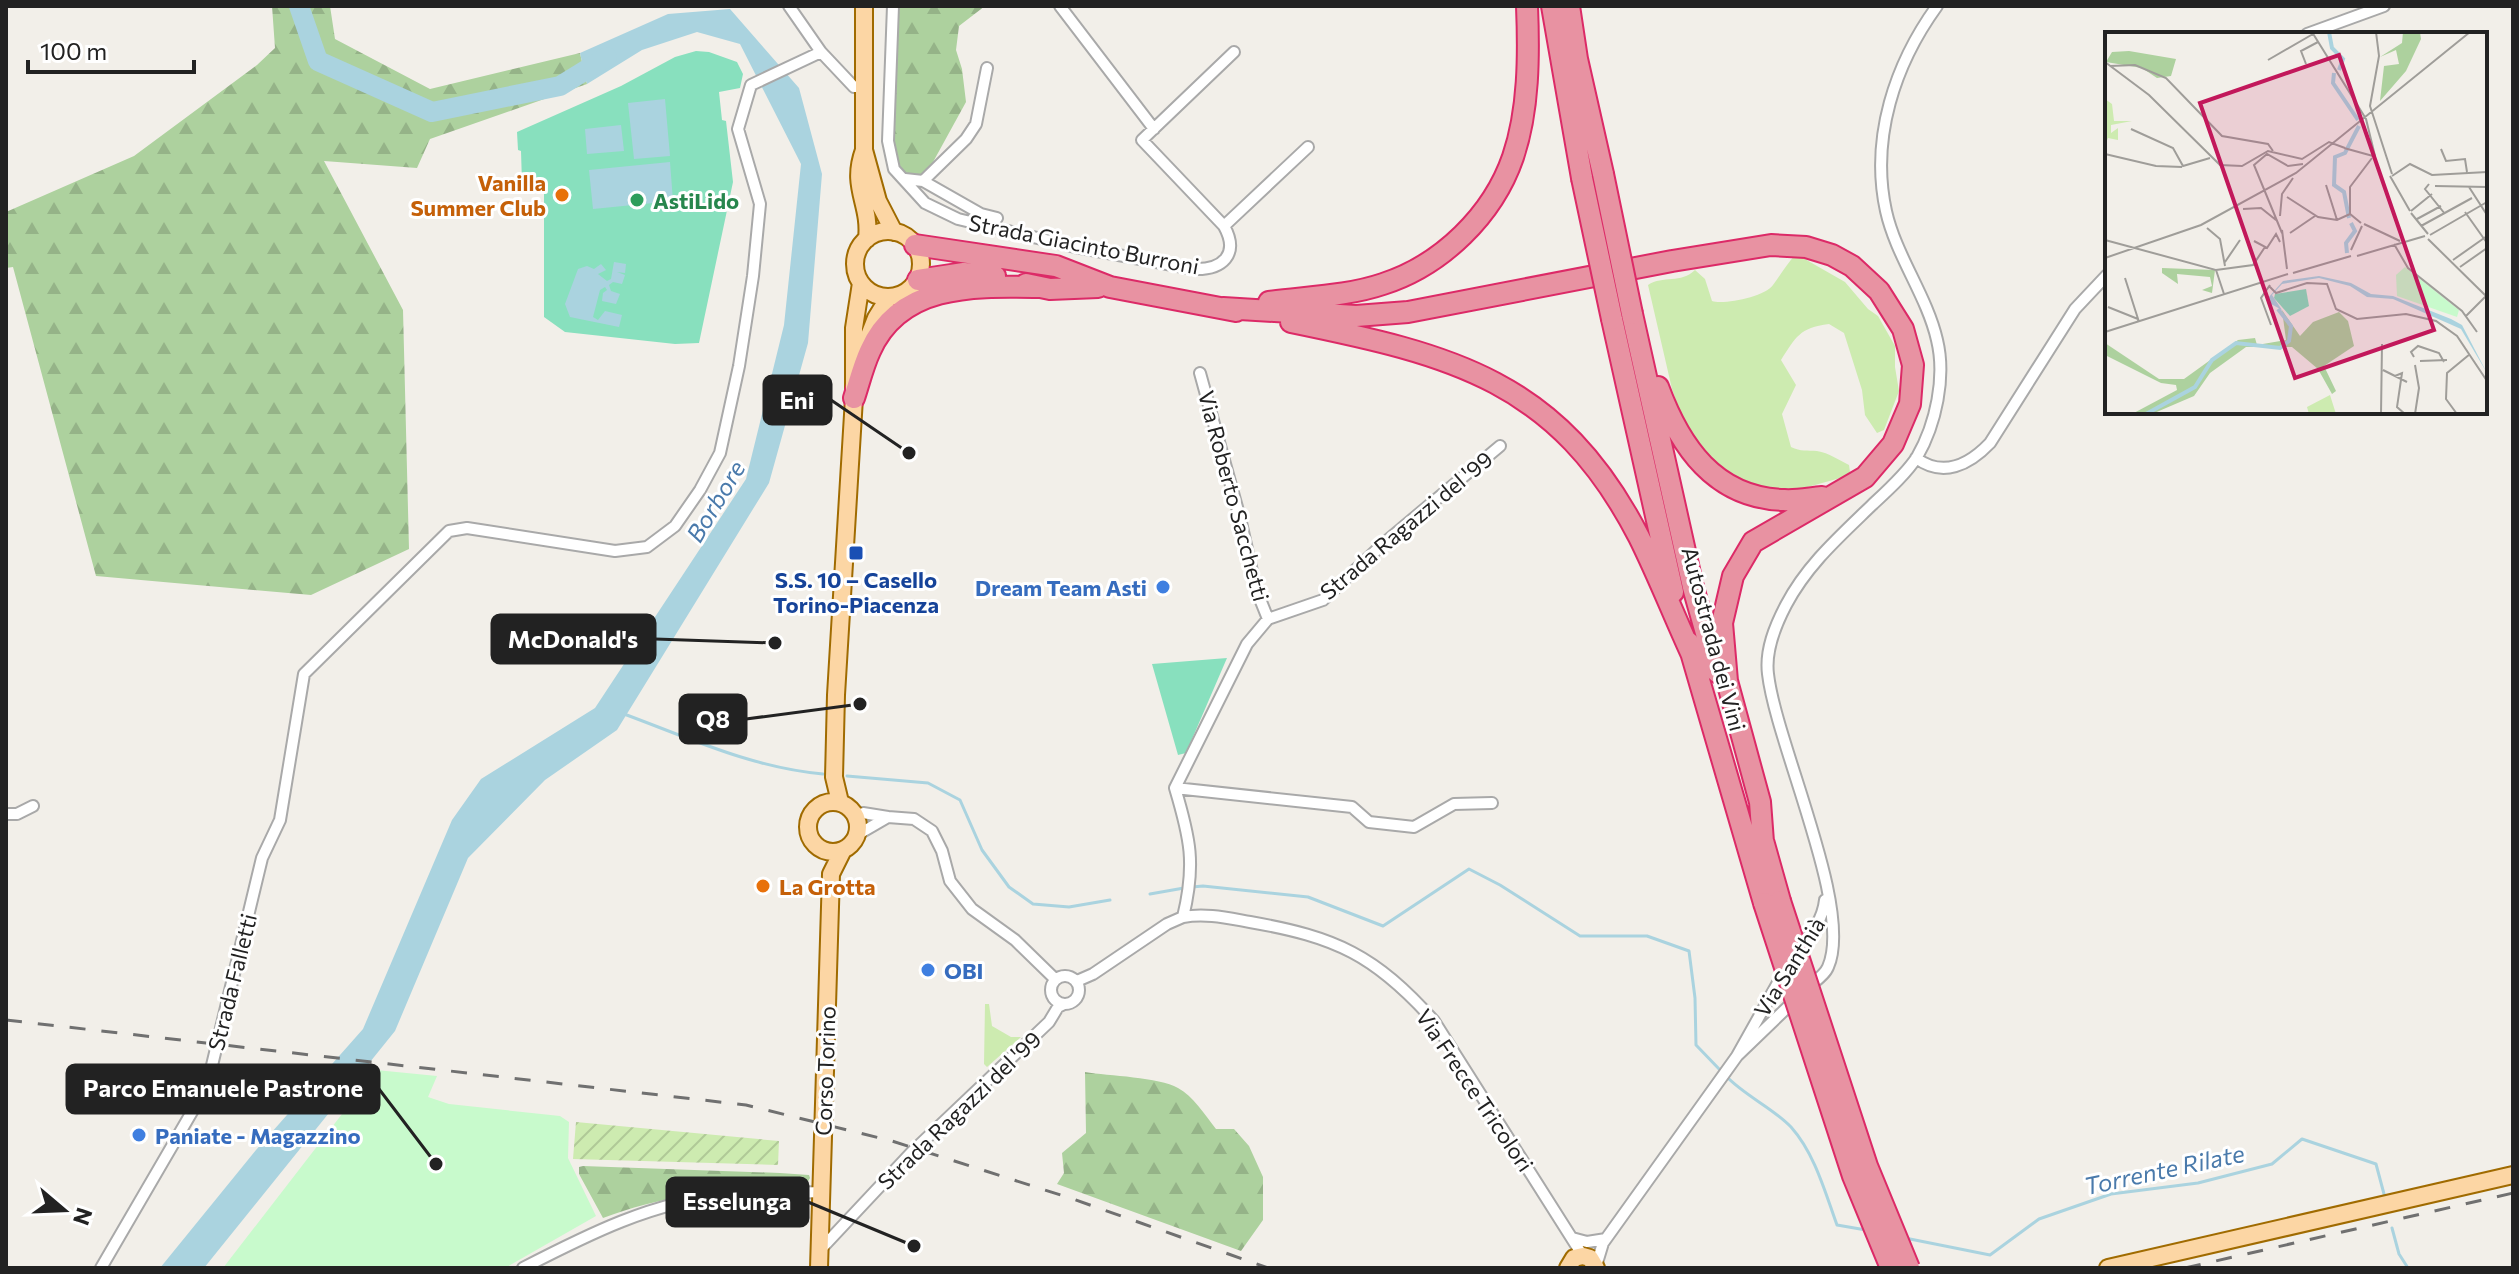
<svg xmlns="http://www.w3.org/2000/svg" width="2519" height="1274" viewBox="0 0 2519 1274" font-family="Commissioner,sans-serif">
<defs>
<pattern id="forest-firs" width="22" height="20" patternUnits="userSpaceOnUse" patternTransform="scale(2)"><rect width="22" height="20" fill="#add19e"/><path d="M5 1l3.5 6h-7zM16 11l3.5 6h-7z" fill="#95b388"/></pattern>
<pattern id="garden-furrows" width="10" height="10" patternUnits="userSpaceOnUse" patternTransform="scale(2)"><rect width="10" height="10" fill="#cdebb0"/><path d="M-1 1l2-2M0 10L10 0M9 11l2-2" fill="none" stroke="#b0c997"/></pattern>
</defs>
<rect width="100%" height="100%" fill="#f2efe9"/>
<path fill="#cdebb0" d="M1796,254L1845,282L1868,309L1878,316L1895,346V367L1899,391L1884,430L1877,433L1865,415L1862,390L1844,333L1829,324C1799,328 1796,337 1781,360L1796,385L1782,414L1791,447C1801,452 1807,450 1817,451C1829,453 1839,460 1849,465L1850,472L1844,477L1782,494L1734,481L1709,461L1691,437L1682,418L1672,389L1648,285C1663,275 1681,284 1695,270L1705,279L1712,301C1723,305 1765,297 1773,285C1781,274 1787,264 1796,254Z
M985,1004H989L992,1026L1011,1037H1021L987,1067L984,1064Z"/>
<path fill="url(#forest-firs)" d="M272,6H330L335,39L430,89L580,53L587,84L430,139L417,168L324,161L403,310L409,549L311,595L96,576L13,267L6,268V212L134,156L257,65L275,48Z
M893,6H985L959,26L956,50L962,69L966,102L927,173L905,179L894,169L888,141Z
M1085,1072C1109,1076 1159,1077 1178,1088C1193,1096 1205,1115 1216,1129H1234L1249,1146L1263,1177V1220L1241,1251L1057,1184L1064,1173L1062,1153L1086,1133Z
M583,1166L780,1173L809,1175L810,1178L806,1185C732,1190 674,1191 603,1218L579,1174V1167Z"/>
<path fill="#c8facc" d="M376,1070L437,1076L428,1097L449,1104L560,1116L569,1122L568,1158L596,1216L505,1268H223Z"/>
<path fill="url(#garden-furrows)" d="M576,1122L779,1141L778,1165L573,1159Z"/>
<path fill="#88e0be" d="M696,51L709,52L737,62L743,74L740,88L719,92L722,120L726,121L733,182L699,343L675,344L565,332L544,317V182L522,183L521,151L518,150L517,132L621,86L675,57Z
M1227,658L1186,753L1178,755L1152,664Z"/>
<path fill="#aad3df" d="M730,9L799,88L822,174L808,343L769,483L617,730L545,780L468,858L395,1031L204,1268H160L256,1150L363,1029L452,820L481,779L595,708L746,479L784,325L801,164L740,44L697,32L642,50L587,84L580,53L668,14Z
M665,99L670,156L634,159L628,103Z
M621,125L624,151L587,154L585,129Z
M670,162L673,201L593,209L589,170Z
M614,262L626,264L625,273L617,272L625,275L622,284L613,282L609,285L611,291L620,294L616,304L602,301L603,293L607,290L605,287L600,290L593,317L598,320L605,311L622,315L619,327L570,317L565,304L578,269L587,266L594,269L601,264L606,270L598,274L607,281L611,279Z"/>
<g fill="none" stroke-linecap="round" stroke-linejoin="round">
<path stroke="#aad3df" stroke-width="3" d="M624,714C689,738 753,768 823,774
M847,776L928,783L960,800L982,850L1009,887L1033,904L1069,907L1110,900
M1192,887L1203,886L1308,897L1383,926L1469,869L1500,885L1580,936H1647L1689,951L1695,998L1696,1045L1721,1071
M1150,894L1184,888
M1726,1076C1745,1096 1773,1108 1791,1127C1815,1154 1825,1192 1837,1225L1866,1230
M2392,1228L2399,1254L2408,1268
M1905,1238L1990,1255L2039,1219L2111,1194L2198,1183L2272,1164L2302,1139L2376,1164L2384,1194"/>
<path stroke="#aad3df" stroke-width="20" d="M299,6L318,61L432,112L560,86L607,57"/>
<defs>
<path id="minor" d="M789,6L821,52L854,87H862
M893,6L888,141L894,169L925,203L958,219L1075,247L1194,269C1222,270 1240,255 1224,226L1142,140L1234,52
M1060,6L1154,129
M2307,34L2384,6
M905,179L923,181L966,139L976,124L987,68
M923,181L981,214L997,218
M1224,226L1308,147
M1200,373L1240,518L1256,589L1268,619
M1916,458C1943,478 1969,465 1990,443L2075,309L2107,275
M1175,788L1352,807L1369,822L1414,827L1454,804L1492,803
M6,814H17L33,806
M856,816L863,813L888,817L857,835
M888,817L914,819L932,831L942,851L950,881L972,909L1015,940L1055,979
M1183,917C1206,913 1227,918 1250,922C1336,937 1375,955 1434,1021L1583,1256
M1798,952C1810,936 1823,920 1825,900
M1051 990a14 14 0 1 1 28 0a14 14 0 1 1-28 0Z
M1077,981L1093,974L1167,924L1183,917C1196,864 1190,838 1175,788L1247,644L1268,619L1323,600L1383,544L1500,446
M1807,988C1814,982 1825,975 1828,967C1854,909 1776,744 1768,674C1765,650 1775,626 1786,605C1807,565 1839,537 1872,505C1887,491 1906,474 1917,457C1936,424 1946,377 1937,340C1927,296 1896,256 1886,211C1870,138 1895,64 1937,6
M1737,1056L1796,999
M1572,1238L1587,1242L1606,1239
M821,1249L911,1153L1049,1022L1058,1007L1064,1004
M1596,1266L1603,1243L1737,1056L1784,972
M101,1268L207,1086L262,858L280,820L304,674L449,531L467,528L615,551L647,547L675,526L700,490L720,453L739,366L753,276L760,204L738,129L751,85L821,52
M523,1268C587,1235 654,1201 727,1195C758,1192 790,1193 821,1192"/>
<path id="primary" d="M864,6V150C850,188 871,203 867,239
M864,150L878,201L894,232
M855 264a33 33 0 1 1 66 0a33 33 0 1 1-66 0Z
M865,346L876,318L889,297
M808 827a25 25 0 1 1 50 0a25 25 0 1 1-50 0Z
M840,802L834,777L836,695L854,398V328L861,283
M819,1268L831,874L843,850
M1568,1268L1574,1258L1583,1256L1590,1258L1596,1268
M2108,1268L2513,1175"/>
<path id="motorway" d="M1552,6L1582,178
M1569,6L1577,59L1603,174
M915,245L1056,266L1110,287L1236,311
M918,280L964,273L995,276
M1026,284L1050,289L1098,287
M1269,302C1306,297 1348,296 1383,284C1442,265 1493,215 1513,157C1529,110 1529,55 1527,6
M1223,308L1356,316L1408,312L1672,261L1771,245L1806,247L1832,255L1852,266L1879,291L1903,329L1913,365L1910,404L1893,444L1865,477L1753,542L1733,576L1722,623L1727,681L1760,802L1763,842
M1632,314L1693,587L1717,672
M1612,319L1673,592
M1291,322C1452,355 1558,380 1639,537C1658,575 1674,616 1692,655
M1658,387C1680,447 1715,498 1784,500C1796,501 1810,498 1822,497
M854,398C859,383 863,366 870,351C900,283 975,286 1038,287
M1688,642L1764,903
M1760,830L1780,901"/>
</defs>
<use href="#minor" stroke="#a9a9a9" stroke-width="14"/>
<use href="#primary" stroke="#a06b00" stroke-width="20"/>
<use href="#motorway" stroke="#dc2a67" stroke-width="24"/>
<use href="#minor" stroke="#fff" stroke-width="10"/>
<use href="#primary" stroke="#fcd6a4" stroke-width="16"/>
<use href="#motorway" stroke="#e892a2" stroke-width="20"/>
<path stroke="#707070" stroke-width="3" stroke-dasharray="16 16" stroke-linecap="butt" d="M6,1020L746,1105L892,1141L1073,1199L1268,1268
M2185,1268L2513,1193"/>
<defs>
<path id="motorway-bridge" d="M1603,174L1632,314
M1582,178L1612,319
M1780,901L1867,1166L1909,1268
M1764,903L1853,1176L1891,1268"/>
</defs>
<use href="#motorway-bridge" stroke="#dc2a67" stroke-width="24" stroke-linecap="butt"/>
<use href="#motorway-bridge" stroke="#e892a2" stroke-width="20"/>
</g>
<g fill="#e8710a" stroke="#fff" stroke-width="3">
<circle cx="562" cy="195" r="8"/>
<circle cx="763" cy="886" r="8"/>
</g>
<circle fill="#2e9e5b" stroke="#fff" stroke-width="3" cx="637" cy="200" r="8"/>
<rect fill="#1a4fb4" stroke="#fff" stroke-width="3" x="848" y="545" width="16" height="16" rx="4"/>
<g fill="#3f7fe0" stroke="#fff" stroke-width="3">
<circle cx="1163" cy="587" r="8"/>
<circle cx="928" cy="970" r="8"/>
<circle cx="139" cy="1135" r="8"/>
</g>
<g text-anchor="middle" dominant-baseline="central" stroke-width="6" stroke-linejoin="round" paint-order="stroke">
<g font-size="22" font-weight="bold" fill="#c56008" stroke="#fff" text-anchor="end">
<text x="546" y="182">Vanilla<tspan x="546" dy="25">Summer Club</tspan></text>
<text x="779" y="886" text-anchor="start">La Grotta</text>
</g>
<g font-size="22" font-weight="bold" fill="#27864d" stroke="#fff" text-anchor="start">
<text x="653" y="200">AstiLido</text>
</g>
<g font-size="22" fill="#222" stroke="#fff">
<text transform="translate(1084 244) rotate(11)">Strada Giacinto Burroni</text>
<text transform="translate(1234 496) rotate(75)">Via Roberto Sacchetti</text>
<text transform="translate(1406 525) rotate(-40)">Strada Ragazzi del '99</text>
<text transform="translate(1714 639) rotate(75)">Autostrada dei Vini</text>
<text transform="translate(1789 967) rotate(-58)">Via Santhià</text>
<text transform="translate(232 982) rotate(-76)">Strada Falletti</text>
<text transform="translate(825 1071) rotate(-88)">Corso Torino</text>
<text transform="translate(1475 1090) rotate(56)">Via Frecce Tricolori</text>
<text transform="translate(959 1110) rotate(-44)">Strada Ragazzi del '99</text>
</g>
<g font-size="22" font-weight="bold" fill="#164399" stroke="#fff">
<text x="856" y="579">S.S. 10 – Casello<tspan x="856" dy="25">Torino-Piacenza</tspan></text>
</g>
<g font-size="22" font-weight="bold" fill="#366cbe" stroke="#fff" text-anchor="start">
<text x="1147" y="587" text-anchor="end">Dream Team Asti</text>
<text x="944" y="970">OBI</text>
<text x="155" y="1135">Paniate - Magazzino</text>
</g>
<g font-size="24" font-style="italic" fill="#4a7aab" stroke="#fff">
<text transform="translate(715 501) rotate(-59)">Borbore</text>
<text transform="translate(2164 1169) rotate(-12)">Torrente Rilate</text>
</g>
</g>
<g transform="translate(2105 32)">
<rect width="382" height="382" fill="#f2efe9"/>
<path d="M0,67L7,72L9,89H27L6,93V101L13,96V108L3,106L0,113ZM225,363L231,382H204L202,375Z" fill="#cdebb0"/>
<path d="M298,0H315L316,7L301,39L275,69L279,34L294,32L291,18L275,25L297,11ZM24,19L71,27L66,44L52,46L37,36L1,30L7,20ZM57,236L110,238L107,261L97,258L107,254L105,245L72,242L73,252L57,241ZM177,278L195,304L208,290L234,280L243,289L249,314L219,334L231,359L227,362L213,337L187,315H141L105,341L89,364L47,382H27L72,358L71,353L56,351L0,323V311L54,347H79L133,308L150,306L152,313L181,308Z" fill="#add19e"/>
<path d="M300,235L354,278L352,285L292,264L291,243Z" fill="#c8facc"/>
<path d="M201,257L204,274L185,284L169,266L170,262Z" fill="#88e0be"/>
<path d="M214,244L246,251L266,262L288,264L346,287L357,293L382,341L356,297L288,267L262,265L245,254L214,246L177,252L167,263L177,278L166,272L163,266L178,249Z" fill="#aad3df"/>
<path fill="none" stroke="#aad3df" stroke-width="4" d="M224,0L227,16L238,27L234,38M229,41L228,51L253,88M244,186L239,160L229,153L230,125L240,121L254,94M242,221L241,211L250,199L246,191M41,382L90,355L107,328L131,311L175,316L184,309L186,294L173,277"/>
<path fill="none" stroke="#9f9d99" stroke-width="2" d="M207,0L261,87L270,124M271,0L274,24L265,74L287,142M163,28L208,2M0,30L44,63L115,133L137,134L163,119L197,127L224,110L240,116M201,32L196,19L213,10M5,34L30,33L61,46L117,104L163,112L168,119M26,97L68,116L78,134L105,126M239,116L268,124M336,117L341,129L360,127L362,140M0,122L51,134L77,135M285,144L305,179M287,144L305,132L327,143L382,140M324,152L320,157L340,182M221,153L232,188M330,154L382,155M364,155L382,183M182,165L213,185L232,188L245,182L256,191M138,177L156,176L171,188M306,179L327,162M360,180L382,211M306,181L323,202M245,182V155L267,126M175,184L177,162L188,146M312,187L336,174M259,192L295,209M316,194L367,166M102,196L115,207L120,234M177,198L182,237M177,201L149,133L162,122L183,134L198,132M185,201L210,184M325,203L382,170M323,207L382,265M0,208L111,238L119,262M149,209L162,216L171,202L175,210M289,212L303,236L357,279L372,300M246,218L257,194M252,224L320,204M0,226L96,193L191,141L365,0M348,228L382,204M120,230L135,208M355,235L382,216M111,238L148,233L160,215M188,241L246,224M20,246L34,290M165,253L156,266L166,293M164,254L171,261L202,251L222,252L231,277L252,287L301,282L331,289L352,304L382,349M3,275L33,287M361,284L381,264M0,300L183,242M309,325L306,320L313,314L334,321L339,330M315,329L342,328M310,333L314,356L310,382M278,338L302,350M290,344L297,341L292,375L300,382M276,382L277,312M352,382L341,367L342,341L365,322"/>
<path fill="#c2185b" fill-opacity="0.15" stroke="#c2185b" stroke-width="4" d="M234,23L329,298L190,346L95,71Z"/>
<rect width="382" height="382" fill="none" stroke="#222" stroke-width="4"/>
</g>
<path fill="none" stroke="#222" stroke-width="3" d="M909 453L831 400M775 643L655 639M860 704L746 719M436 1164L379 1089M914 1246L808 1202"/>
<g fill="#222" stroke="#fff" stroke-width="3">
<circle cx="909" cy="453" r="8"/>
<circle cx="775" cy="643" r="8"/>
<circle cx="860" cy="704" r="8"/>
<circle cx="436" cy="1164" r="8"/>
<circle cx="914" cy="1246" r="8"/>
</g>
<g fill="#222" stroke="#222" stroke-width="3">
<rect x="764" y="376" width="67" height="48" rx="8"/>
<rect x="492" y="615" width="163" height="48" rx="8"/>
<rect x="680" y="695" width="66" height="48" rx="8"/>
<rect x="67" y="1065" width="312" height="48" rx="8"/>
<rect x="667" y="1178" width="141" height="48" rx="8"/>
</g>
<g font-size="24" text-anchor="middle" font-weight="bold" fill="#fff">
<text x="797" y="409">Eni</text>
<text x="573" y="648">McDonald's</text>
<text x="713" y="728">Q8</text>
<text x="223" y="1097">Parco Emanuele Pastrone</text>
<text x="737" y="1210">Esselunga</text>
</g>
<rect width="2519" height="1274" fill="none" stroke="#222222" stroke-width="16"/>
<g transform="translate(64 1210) rotate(109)" stroke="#ffffff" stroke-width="6" paint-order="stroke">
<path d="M0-6L14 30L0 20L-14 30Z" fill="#222222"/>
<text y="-12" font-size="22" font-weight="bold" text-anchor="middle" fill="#222222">N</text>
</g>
<path d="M28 60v12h166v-12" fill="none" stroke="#222222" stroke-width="4"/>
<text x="40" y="60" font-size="24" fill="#222222" stroke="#ffffff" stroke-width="6" paint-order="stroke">100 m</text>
</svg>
